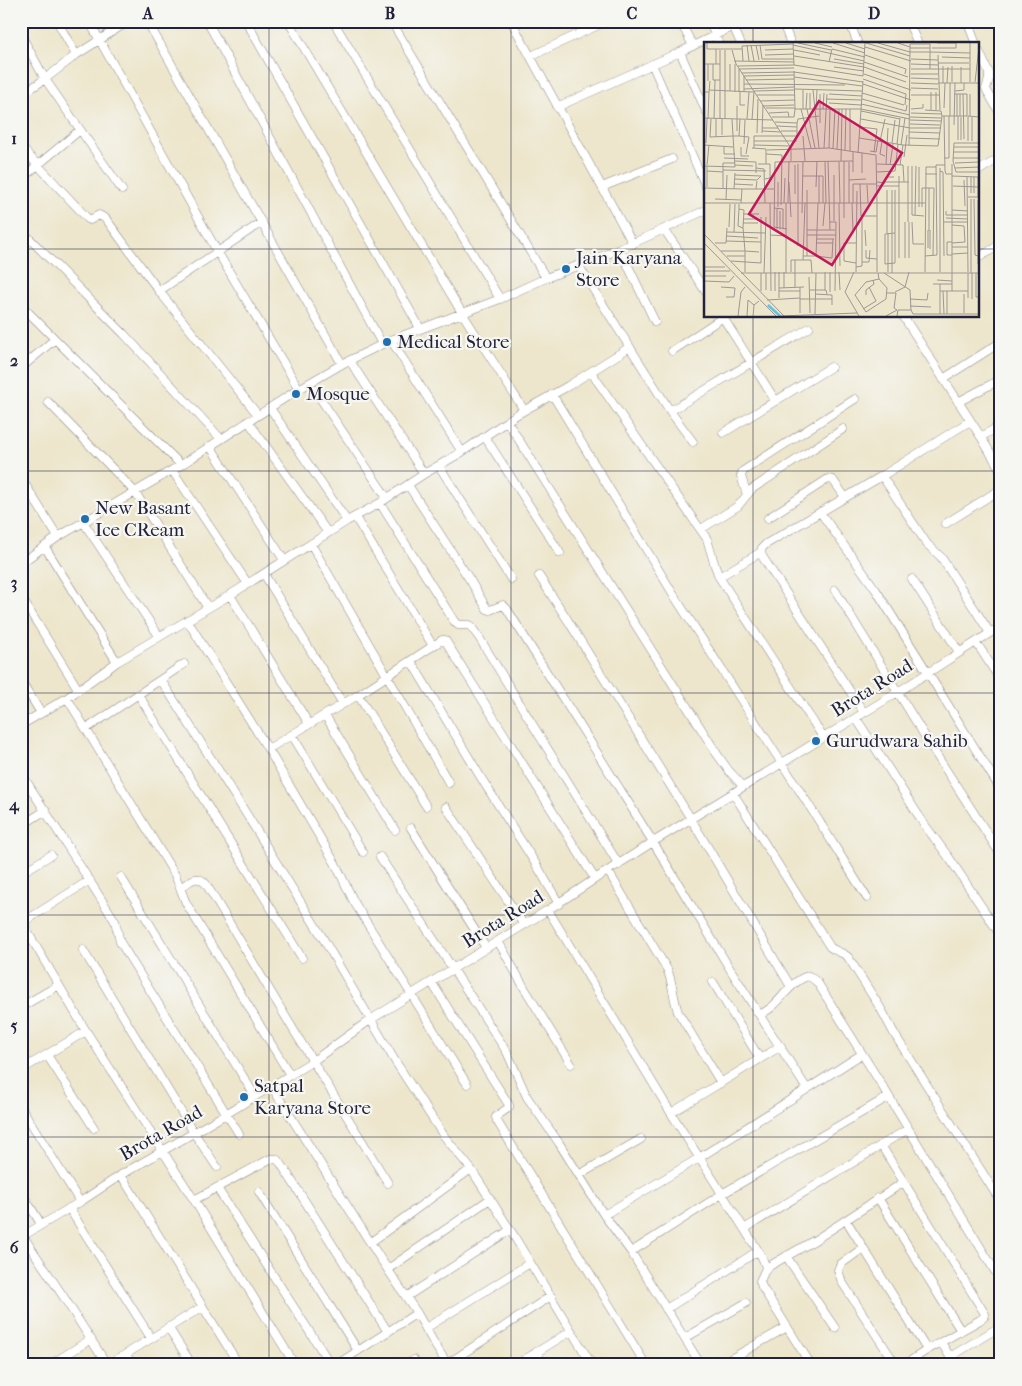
<svg xmlns="http://www.w3.org/2000/svg" width="1022" height="1386" viewBox="0 0 1022 1386" font-family="'IM FELL French Canon',serif">
<rect width="100%" height="100%" fill="#f6f6f2"/>
<filter id="ink" filterUnits="userSpaceOnUse"><feTurbulence type="fractalNoise" baseFrequency=".02" numOctaves="2"/><feDisplacementMap in="SourceGraphic" scale="10" xChannelSelector="R" yChannelSelector="G"/><feConvolveMatrix kernelMatrix="1 2 1 2 8 2 1 2 1" color-interpolation-filters="sRGB"/></filter>
<filter id="wash" filterUnits="userSpaceOnUse"><feTurbulence type="fractalNoise" baseFrequency=".0096" numOctaves="4" result="noise"/><feDisplacementMap in="SourceGraphic" scale="20" xChannelSelector="R" yChannelSelector="G"/><feGaussianBlur stdDeviation="1.12" result="paint"/><feColorMatrix in="noise" values="0 0 0 0 0 0 0 0 0 0 0 0 0 0 0 0 0 1.4 0 .05"/><feComposite in="paint" operator="in"/></filter>
<g filter="url(#wash)">
<rect width="100%" height="100%" fill="#ede6cc"/>
</g>
<g filter="url(#ink)">
<g fill="none" stroke-linecap="round" stroke-linejoin="round">
<defs>
<path id="street" d="M57,21L76,55
M89,21L217,251L299,389
M147,21L342,364
M207,21L382,344
M246,21L420,328
M288,21L462,313L524,410
M333,21L500,299
M391,21L546,278
M511,21L633,244
M680,21L693,46
M709,21L719,44
M782,21L791,44
M849,21L858,44
M908,21L918,44
M967,21L976,44
M733,26L741,44
M21,35L45,79L122,190
M978,49L989,73V79L986,89L1001,115
M680,52L706,111
M531,56L607,21
M652,64L706,187
M21,95L45,79L76,55L129,21
M557,107L680,52L745,21
M21,147L88,219L90,220L99,215L106,219L159,291L258,415
M978,171L1001,157
M21,179L80,130
M602,187L672,159
M664,229L706,292
M21,230L124,334L221,439
M620,249L655,322
M978,258L1001,244
M578,265L670,411L693,442
M159,291L262,222
M21,305L181,465
M722,316L775,400
M903,316L981,437L1001,471
M391,340L462,452
M672,351L725,316
M350,361L424,474
M21,368L55,339
M591,372L707,539L715,566L719,577L823,737
M943,379L1001,342
M310,383L387,498
M552,394L675,597L819,821L867,898
M48,402L135,492L208,608
M958,402L1001,379
M270,408L347,521
M670,411L809,328
M248,421L328,533
M507,421L717,754L729,771L743,786
M723,433L831,367
M485,437L560,553
M981,437L1001,425
M210,446L284,560
M439,466L511,579
M172,470L248,584
M882,476L927,544L941,557L990,633
M21,478L58,537
M408,485L470,580L487,609L490,610L503,605L507,609L653,842L730,969L807,1089
M747,495L741,476L743,471L855,399
M380,503L454,621L458,625H470L480,639L619,865
M820,512L876,590L928,673L1001,790
M355,517L433,646
M768,518L828,479L833,480L845,497
M84,523L159,636
M945,524L1001,489
M701,529L738,506L752,489L843,429
M311,544L449,783
M45,547L117,662
M21,563L58,537L181,465L299,389L342,364L391,340L500,299L546,278L620,249L706,210
M264,574L343,704
M539,576L567,619L691,819L791,987
M719,577L761,552
M912,579L959,652
M835,590L939,759L1001,855
M230,595L309,724
M21,597L78,689
M187,620L268,749L335,863L354,902L467,1084
M976,642L1001,681
M411,661L483,781L539,869L559,904
M161,680L247,815L321,935L395,1061L444,1136L471,1169L514,1236L592,1365
M21,681L41,713
M138,694L302,958
M358,695L426,806
M67,698L175,875L186,903L290,1075
M864,713L762,556L761,552L762,548L766,544L882,476L970,421
M325,715L395,830
M856,718L924,824L950,859L1001,936
M21,725L67,698L117,662L230,595L347,521L380,503L424,474L462,452L516,415L568,386L630,347
M86,729L184,664
M292,735L363,852
M268,749L358,695L442,640H445L595,879
M21,773L115,921L120,942L239,1134
M733,793L830,947C836,952 843,952 848,957L881,1009L895,1035L1001,1202
M446,807L524,925
M21,826L46,810
M411,828L486,948
M380,857L507,1052L527,1097L559,1143L604,1215L631,1252L701,1365
M608,871L667,969C673,983 673,997 678,1012L721,1083
M21,873L51,855
M121,877L255,1096
M180,888C190,882 196,873 206,884L296,1034L388,1183
M548,910L671,1113L762,1257L766,1268
M21,921L86,1031L194,1200L295,1365
M22,923L90,880
M498,941L525,989L571,1064
M83,950L194,1133L217,1167
M713,982L760,1059
M432,983L509,1105V1107C505,1111 500,1113 496,1117L497,1121L646,1365
M21,1007L59,985
M760,1015C765,1012 770,1009 774,1005C785,995 794,979 809,976L817,982L883,1087L1001,1281
M47,1055L94,1128
M21,1070L86,1031
M272,1087L380,1258L417,1313L435,1345L448,1365
M21,1107L80,1202
M671,1113L781,1046
M881,1145L985,1314L984,1317L980,1320L927,1350L904,1365
M121,1175L239,1365
M579,1175L641,1139
M217,1188L331,1365
M21,1192L41,1224
M259,1192L358,1351
M878,1198L961,1331
M194,1200L270,1159H276L280,1162L388,1332
M69,1208L151,1338
M604,1215L699,1158L862,1054
M846,1220L927,1350
M744,1229L908,1129
M23,1236L63,1296L104,1360L108,1362H113L202,1307
M21,1237L80,1202L121,1175L226,1114L313,1061L370,1020L548,910L595,879L653,842L898,692L1001,626
M371,1242L471,1169
M863,1248L841,1264L838,1270L842,1282L896,1365
M631,1252L722,1194L888,1097
M786,1256L835,1328
M388,1269L490,1199
M406,1297L510,1230
M666,1309L758,1251
M168,1327L192,1365
M426,1328L530,1263
M685,1338L746,1303
M941,1342L955,1365
M536,1352L544,1365
M126,1354L132,1365
M950,1357L1001,1326
M447,1364L551,1296
M50,1365L91,1339
M336,1365L417,1313
M406,1365L414,1360
M516,1365L571,1331
M720,1365L787,1327
M811,1365L762,1287L760,1281L766,1268L815,1240L904,1182"/>
</defs>
<use href="#street" stroke="#888484" stroke-width="9"/>
<use href="#street" stroke="#fff" stroke-width="8"/>
</g>
</g>
<path fill="none" stroke="#22223b" stroke-width="1" stroke-opacity="0.55" d="M269,21V1365M511,21V1365M753,21V44M21,249H706M978,249H1001M753,316V1365M21,471H1001M21,693H1001M21,915H1001M21,1137H1001"/>
<g fill="#1f6fb2" stroke="#f6f6f2" stroke-width="2">
<circle cx="566" cy="269" r="5"/>
<circle cx="387" cy="342" r="5"/>
<circle cx="296" cy="394" r="5"/>
<circle cx="85" cy="519" r="5"/>
<circle cx="816" cy="741" r="5"/>
<circle cx="244" cy="1097" r="5"/>
</g>
<g text-anchor="middle" dominant-baseline="central" stroke-width="4.5" stroke-linejoin="round" paint-order="stroke">
<g font-size="19" fill="#22223b" stroke="#f6f6f2" text-anchor="start">
<text x="576" y="258">Jain Karyana<tspan x="576" dy="22">Store</tspan></text>
<text x="397" y="342">Medical Store</text>
<text x="306" y="394">Mosque</text>
<text x="95" y="508">New Basant<tspan x="95" dy="22">Ice CReam</tspan></text>
<text x="826" y="741">Gurudwara Sahib</text>
<text x="254" y="1086">Satpal<tspan x="254" dy="22">Karyana Store</tspan></text>
</g>
<g font-size="19" fill="#22223b" stroke="#f6f6f2">
<text transform="translate(872 688) rotate(-32)">Brota Road</text>
<text transform="translate(503 919) rotate(-32)">Brota Road</text>
<text transform="translate(161 1133) rotate(-30)">Brota Road</text>
</g>
</g>
<g transform="translate(704 42)">
<rect width="275" height="275" fill="#ede6cc"/>
<path fill="none" stroke="#63c2e1" stroke-width="2.5" d="M64,263L76,274"/>
<path fill="none" stroke="#9c9892" stroke-width="1" d="M3,1V7H38M89,1L90,23M94,1L127,8M111,1L128,5M129,1L161,11M142,1L161,7M162,1L206,14M174,1L206,10H226V27M194,1L206,5V2H226V10L266,11M233,1H252M43,3L45,19M47,3L50,19M52,3L55,18M56,3L58,17H90M89,3L160,19M161,5L207,19M206,6H226M228,6H252V1M21,8V49M28,8L32,22L87,106V119M61,8L89,7M90,8L116,13M61,13L90,12M161,13L202,27L201,32M234,13L236,68M90,14L160,25L202,40M238,15L266,16M130,17L160,22M207,17L234,18M30,19L90,20M39,19L38,4L89,2M125,20L128,7L161,15M160,20L204,35M234,21H265M0,22H16M9,22V38H16M12,22V7M26,22V49M31,22V50M207,22L234,23M34,24L90,23L159,34M248,24V40M130,25L160,29M257,25V41M207,27H266M90,29L91,67M38,31L90,30L159,40M160,32L207,48M207,32H234M159,34L161,1M90,35L158,44M207,36L234,37M159,37L202,52L201,63M42,38L90,37M4,39V22M266,40V1M271,40L275,5M207,41L234,42M234,41H275M239,41V24M243,41L244,25M246,41V74M40,42L141,43M159,42L207,58M207,46L234,47M40,47L90,45M91,47L158,49M5,48L49,50M99,48V67M109,48L115,106M251,49L260,48V41M0,50H5L6,39M35,50V27L90,26M36,50V63H41M40,50V34L90,33M232,50V68M158,51L200,63M125,52L158,54M253,52V74M259,52L260,97M266,52V74M53,53H91M207,53H236M122,57L157,58M158,57L202,69L203,63M56,59L91,58M125,61L157,63M157,62L206,73M33,64V89M59,64L90,63M62,66H91M240,66L241,41M97,67L107,106M102,67L103,51M103,67L111,106M106,67V51M119,67L120,51M157,67L206,77M207,67L219,66V62M112,68L113,48M221,68L237,69L238,74H263V52H250M227,68V50M157,69L196,77M65,71L84,70L85,75M207,71L238,72M240,74L241,129L242,132H248M254,74V98M256,74V52M68,75H90L91,67H157M206,75L237,76M257,75V98M268,75V99M0,76L69,78M4,77L5,50M10,77L11,38M16,77V8M21,77V49M28,77L29,94H35L36,77M43,77L45,50M157,77L206,86H237M48,78L50,49L91,48M206,78L237,79M71,80L93,81V85M93,81L94,77L115,74M116,81V52M206,82L236,83M250,83L251,41M73,84L93,85V94M156,85L173,87L170,110M58,86H74M58,89L77,90M77,89H93M205,90L236,91M53,91L54,57M58,91L59,63M18,93V77M35,94L45,95L42,112M99,94L101,119M12,95V77M155,96L199,103L234,104L238,74M205,96L236,97M50,99H93M176,99L181,77M178,99L176,112L181,114M264,99V74L275,75M2,101L3,76M188,101L191,78M275,101H250L249,119L252,130H275M40,102L41,78M193,102L196,76M0,103L29,105M50,103L85,104M197,103L201,76M205,103L206,5M20,105V112H31M37,105V114H45M250,105H275M48,106L62,107V122M50,106V94H93M120,106L123,52M125,106L126,67M129,106L131,67M133,107L135,67M141,108L142,67M146,109V67M166,109L172,110L174,98M149,110V130M250,110H275M154,111L159,39M158,111V131M62,112L78,113L77,163M200,115L203,93M20,116L44,117M240,116H245V74M249,116H275M31,119L52,120V131M121,119L122,161M124,119L126,188M137,119L138,67M140,119V176M135,120L136,161M145,120V161M251,121L275,120M54,122H66V136L61,137M94,122V204M173,122L199,123L200,140M182,122L184,86M3,123L5,103M31,123L49,124M186,123L189,102M196,123L199,103M0,124L31,125L29,94L6,95L7,77M208,124V173L220,174M232,125H222V132H233M52,126L60,127L61,161M236,126V230M251,126L275,125M19,128L62,129M3,129L19,130M236,129L239,130L240,214M173,130L191,129L194,102M99,134H119V161M248,134L274,135V155H264M263,134L264,230M30,137L53,138L57,134L31,133M145,138L162,137M260,138L261,164M85,140L87,175M173,140L181,141L182,135H190M182,140H205M30,142L49,143M156,142L157,174H173M163,143L164,161M173,144H195M249,144L274,145M3,145V124M112,145L113,119M0,146L38,147L37,161M19,147V121H31M30,147L31,131M38,147H52L53,139M52,147H70M191,148V221L181,222V192L191,191M267,151V135M270,151V135M91,152V123M11,157L37,158M267,157V231M270,157L271,213L274,214M22,158L23,133M274,158V222M0,161H173L172,113L125,106L63,108M66,161L67,249M80,161L81,136M82,161V231M84,161L85,119M115,161V134M135,161L136,224M148,161L149,188M149,161V142H173M74,165V140M215,165V125M218,165V146H230M70,166L79,167V187M35,167L34,184L39,186L40,168L35,167V162M73,167V187M248,168L264,169M76,169V187M242,169V173H264M98,171L99,119M39,172H55M211,173L212,124M242,176L264,177M39,177H54M130,179V133M126,180H132L131,249M201,180V216M204,180V124M205,180V216M208,180L209,202H220M240,180H263M39,181H54M119,184L121,161M25,185L26,162M83,187L70,185L71,120L149,119M103,188H131M161,188L162,204M224,188V206M225,189V146M23,190L62,191M30,190L31,162M183,191V148M0,192L80,274M66,193L83,194M103,193H132M23,194L54,196M113,197H130M22,199L57,200M0,201L72,274M11,201H22L23,186M113,201H129M152,201H140V219L152,221M248,201L261,200L260,184L248,183M248,205H264M226,207V188M162,208V216L173,217M17,209H41L39,186M248,212L264,211M248,213H243V200H248M23,214H41M99,214H103V148M103,214H112L114,161M112,214L128,216L129,197M221,214L233,213L232,123H241M229,214L230,146M0,215V234H22M195,216V134M91,218V245M99,218L101,161M27,219L57,221M158,220H165L166,208M57,221V175M0,225H21M152,225L158,224V175M0,229H26M41,230V209L55,210M80,230V246M87,230V218H107L108,231M121,230V248M135,230L136,248M150,230L141,250L155,274M152,230L153,149M173,230V161H221M184,230V191M221,230L222,131M37,231H275M60,231L62,175M174,231L175,237L162,240L151,253L162,270L182,257L183,246L175,237M180,231L206,248L207,268M188,231V148M264,231V256M268,231V257M272,231V255H275M105,235L106,271M233,238L248,239M0,239L25,240L30,234M229,242H248M236,242V272M17,245L31,246L30,255H22M75,246L100,245M62,248V231M106,248H122L123,252M57,249V231M71,249V230M75,249H96M236,249H264M239,249L240,272M243,249V272M248,249V122M126,250V230M191,250L201,245L205,230M111,252L128,253V263M162,253V248L170,242L169,238M75,256V230M96,257H128M206,257L223,258L224,251M63,258L96,256M206,264L227,265M159,267L172,259L165,245M96,271V245M260,271V252M111,272L112,231M34,274L37,250L41,245M43,274L44,258L50,263M49,274L50,263L55,259M76,274L153,271M182,274L193,268L190,266L192,251H183M193,274L194,268H207L209,272H275"/>
<path fill="#c2185b" fill-opacity="0.15" stroke="#c2185b" stroke-width="2.5" d="M115,59L198,111L128,223L45,172Z"/>
<rect width="275" height="275" fill="none" stroke="#22223b" stroke-width="2.5"/>
</g>
<rect width="1022" height="1386" fill="none" stroke="#f6f6f2" stroke-width="55"/>
<rect x="28" y="28" width="966" height="1330" fill="none" stroke="#22223b" stroke-width="2"/>
<g font-size="16" text-anchor="middle" font-weight="bold" fill="#22223b">
<text x="148" y="19">A</text>
<text x="390" y="19">B</text>
<text x="632" y="19">C</text>
<text x="874" y="19">D</text>
<text x="14" y="144">1</text>
<text x="14" y="366">2</text>
<text x="14" y="588">3</text>
<text x="14" y="810">4</text>
<text x="14" y="1031">5</text>
<text x="14" y="1253">6</text>
</g>
</svg>
